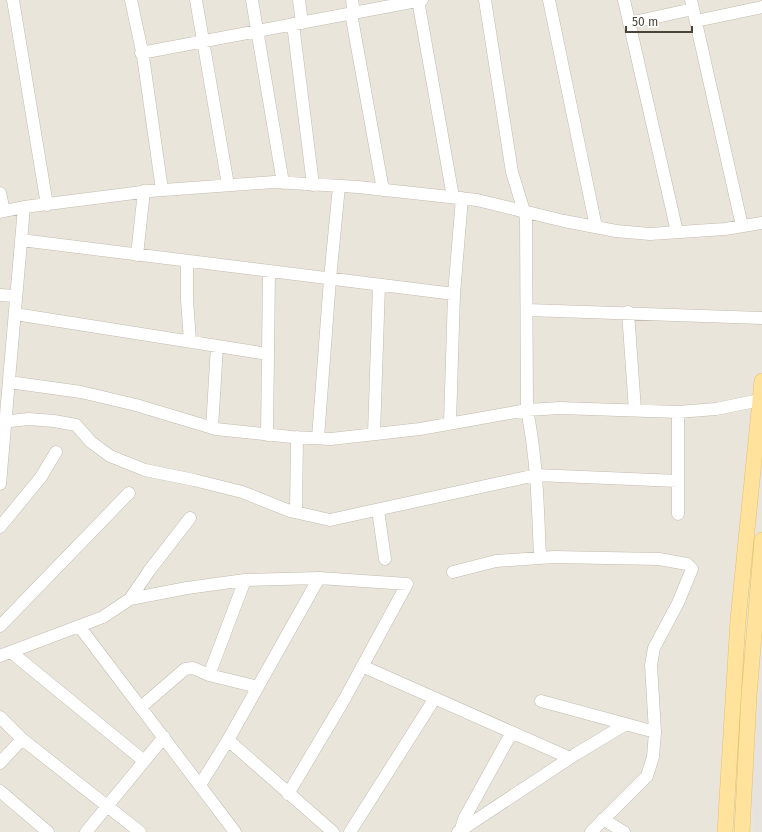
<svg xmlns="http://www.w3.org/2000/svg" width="762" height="832" viewBox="0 0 762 832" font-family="'Fira Sans',sans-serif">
<rect width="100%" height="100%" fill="#f6f3ec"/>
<path fill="#eae5da" d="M0,0H762V832H0Z"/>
<path fill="#e6e2dd" d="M762,690V832H755L747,751Z"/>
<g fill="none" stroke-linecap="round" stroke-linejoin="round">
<defs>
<path id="minor" d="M13,0L47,205
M131,0L143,56L162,190
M196,0L228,185
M252,0L283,183
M299,0L302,23
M352,0L354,13
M418,0L453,197
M485,0L512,172L526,218L527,410C537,459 538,509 540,558
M549,0L596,227
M624,0L677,232
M691,0L742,226
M351,13L383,190
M696,21L762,7
M629,23L693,9
M293,24L313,185
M141,53L422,0
M0,193L4,211
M0,212L24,207L150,191L274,182L358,187L477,200L564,221L616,231L650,234L725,229L762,223
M21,240L454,294
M137,255L144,191
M187,261V300L190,341
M0,295L16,296
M527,310L762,318
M628,312L635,410
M15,314L268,354
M9,382L81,392L136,405L216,429L292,437L331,439L420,429L527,410L560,408L678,412L716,409L760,400
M678,412V514
M0,422L29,419L54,421L76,425L91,442L110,456L145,470L194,480L242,492L290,511L330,520L536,475L678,481
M450,423L454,294L462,198
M212,428L217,346
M374,434L379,285
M267,435L269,271
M318,438L330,279L339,186
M0,484L24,207
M378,510L385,559
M296,512L297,437
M0,527L41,477L56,452
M453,572L496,561L554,557L659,559L687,564L692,569L678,603L654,648L651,665L655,732L653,757L647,776L591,832
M130,599L149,571L190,518
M0,626L129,493
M79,626L235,832
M11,652L144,761
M0,656L103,617L130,599L187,588L245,580L319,578L407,584L344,700L288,794
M362,666L570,758
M209,675L245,580
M541,701L655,732
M141,707L185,669L193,668L209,675L258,687
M0,717L22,739L140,832
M228,740L333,832
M0,763L22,739
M200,785L228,740L319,578
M0,791L48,832
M603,819L624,832
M461,829L464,819L512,732
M86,832L164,737
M350,832L435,698
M458,832L576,754L626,724"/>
<path id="major" d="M725,832L738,620L762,381
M742,832L749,696L762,540"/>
</defs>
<use href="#minor" stroke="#c2bbae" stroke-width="13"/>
<use href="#major" stroke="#e6c16a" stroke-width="16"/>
<use href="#minor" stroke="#fff" stroke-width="12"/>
<use href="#major" stroke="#ffe39c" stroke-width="15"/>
</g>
<path d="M626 26v6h66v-6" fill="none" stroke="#4b4439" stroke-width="2"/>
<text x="632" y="26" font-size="12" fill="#4b4439" stroke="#ffffff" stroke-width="3" paint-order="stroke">50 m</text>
</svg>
